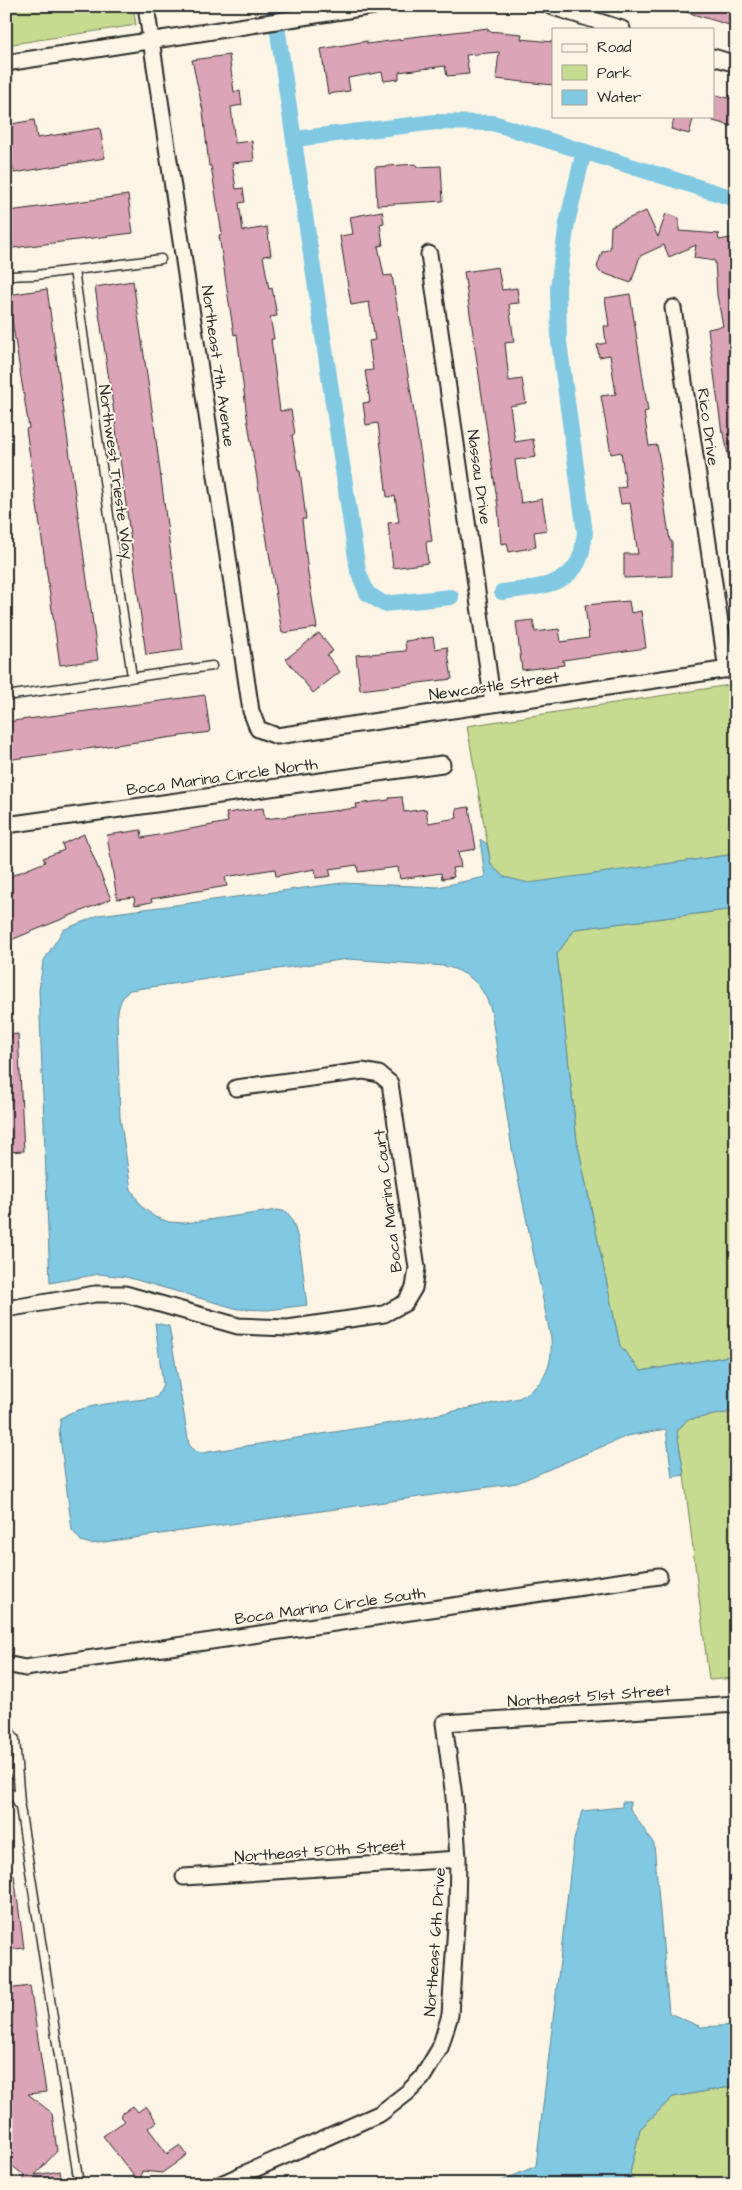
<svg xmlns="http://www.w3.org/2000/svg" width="742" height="2190" viewBox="0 0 742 2190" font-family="'Architects Daughter',sans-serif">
<rect width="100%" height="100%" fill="#fcf5e5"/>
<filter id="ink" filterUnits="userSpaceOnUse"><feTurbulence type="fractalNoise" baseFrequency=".02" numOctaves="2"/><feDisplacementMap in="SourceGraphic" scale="10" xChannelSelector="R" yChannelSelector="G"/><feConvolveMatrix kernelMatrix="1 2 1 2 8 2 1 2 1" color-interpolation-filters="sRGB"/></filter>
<g filter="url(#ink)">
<path fill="#c6db90" stroke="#78835e" d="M6,6H133L136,25L6,45Z
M736,684V854L529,884L504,877L491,865L467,726Z
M736,909V1355L641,1371L620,1346L577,1141L557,954L575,929Z
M736,1411V1678L709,1680L684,1475L677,1432L686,1420Z
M736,2086V2184H635L630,2173L640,2129L673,2097Z"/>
<path fill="#81c8e2" stroke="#5f8999" d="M480,839L487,844L491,865L504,877L529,883L736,854V909L575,929L557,954L577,1141L620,1346L641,1371L736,1355V1411L687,1420L677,1431L684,1475L672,1477L666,1429L627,1436L517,1483L91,1544L81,1541L72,1530L59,1430L61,1418C82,1403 131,1402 157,1397L163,1385L155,1323L169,1326L189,1444L194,1451L202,1453L410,1420L519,1398C544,1385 553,1367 551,1339L512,1149L491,1010C482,985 472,974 445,966L348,959L130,990C120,998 119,1006 117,1018L120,1117L131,1189L141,1206L155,1217L169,1222L186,1223L278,1210L287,1212C302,1231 303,1280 307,1305L268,1310L238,1309L126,1277L99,1274L50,1283L39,990L43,962L63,930L99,915L342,883L438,887L485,877Z
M622,1802H630V1809L654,1844L669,2013L701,2027L736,2025V2086L673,2097L640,2129L630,2173L635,2184H494L536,2166L574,1840L582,1811L622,1807Z"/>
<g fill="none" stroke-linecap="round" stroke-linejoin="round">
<path stroke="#81c8e2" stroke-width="16" d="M274,6L358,571L367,593L384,604L451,597
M294,139L436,122L493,123L736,199
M502,592C528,588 567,588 579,560C583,553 583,542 585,533L559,342L558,287L567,223L584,151"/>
</g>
<path fill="#dca4b7" stroke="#2b2b2b" d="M676,6H736V27L676,9Z
M488,28V31L522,34L521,39L553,42V85L496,79L499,52L466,55L469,74L447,76L445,66L399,72V79L384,81L382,72L348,78L350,91L328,94L321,49L367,41V44L404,39L403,38Z
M229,55L234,92L240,91L242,105L231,107L235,143L252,141L254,161L232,163L236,189L243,188L245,202L239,203L243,231L267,227L271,255L263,256L269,289L272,288L277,316L270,317L274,339H271L280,411L291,410L295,434L292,435L298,471H300L306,519H302L308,574L317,628L282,633L247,417L237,334L234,335L228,296L219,235L222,234L211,166H209L203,111L192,60Z
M713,94L736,100V127L713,121Z
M675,116H694L689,134L671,129Z
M34,120L37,138L100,128L105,158L14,173L6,125Z
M416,164L417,167L441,166L443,201L377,205L375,167Z
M128,195L133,233L13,248L9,211Z
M382,211L384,223L380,224L383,245L378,246L384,276L392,275L421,456L432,541L426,542L428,563L393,568L388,523L399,522L395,496L387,497L378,423L366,425L363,403L370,402L365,371L373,370L369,341L375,340L369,302L351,305L340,236L353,234L350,217Z
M646,211L658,237L666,213L679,218V231L720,234L718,235L719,240L736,237V460L729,461L724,433H722L708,329L723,326L717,295L715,261L694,258L696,245L669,257L664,245L640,256L631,283L600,272L597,267L602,252L610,249L611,226Z
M498,267L502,290L517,288L519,303L509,304L514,342L505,343L509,381L522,379L526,403L510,406L515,442L533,439L536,457L515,460L521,503L542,499L547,530L534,532L536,547L509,552L507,543L501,544L498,507L464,272Z
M133,281L153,416L183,650L146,655L113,406L95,287Z
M47,289L98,660L60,665L26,429L29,428L8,295Z
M630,294L648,411L644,412L649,446L657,445L661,469L659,470L670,541H672V576L624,578V554H638L630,503L621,504L618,488L626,487L621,452L611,454L601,396L616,394L610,355L599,357L597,345L606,343L604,326H609L605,298Z
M629,601L631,613L641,611L646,648L563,660L564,665L522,670L516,622L533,620L535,632L559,629L561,642L589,638L585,605Z
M319,633L333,651L327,655L340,672L313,693L286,659Z
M433,637L435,649L447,647L452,679L360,690L356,655L406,651L405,641Z
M205,695L210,732L6,760V722Z
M402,797L404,812L426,809L428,823L457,818L456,809L469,807L476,849L458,852L461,867L452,868L454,877L442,879L441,873L400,879L398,867L358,872L357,865L329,869L331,876L316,878L315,869L276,876L275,869L225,877L227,886L151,899L152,902L135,905L134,897L117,899L107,835L141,830L142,838L228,822L226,813L263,808L265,819L357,808L356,804L389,800V798Z
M84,834L111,899L6,942V878L45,862L43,858L64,850L62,844Z
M18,1034L24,1151L6,1152V1035Z
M6,1875H14L24,1948L6,1950Z
M30,1986L46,2092L28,2094L52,2113L57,2151L35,2175L60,2171L62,2184H24L23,2176H25L6,2161V1989Z
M133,2106L138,2112L146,2106L157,2122L148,2128L167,2154L180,2145L187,2155L162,2173L142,2171L140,2184L103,2136L125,2121L120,2115Z"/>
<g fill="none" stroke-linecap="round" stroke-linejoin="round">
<defs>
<path id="lane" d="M74,270L132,677
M6,276L36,275L161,259
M6,696L212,666
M6,1726L15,1739L20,1803
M6,1763L10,1765L17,1777
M6,1792L14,1795L20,1807L79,2184"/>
<path id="street" d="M146,6L251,711L258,729L277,736L736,668
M550,6L622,29
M713,57L736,64
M6,63L374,6
M429,254L493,704
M673,308L727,670
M6,825L442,764
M6,1309L95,1294H125L238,1326L288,1328L384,1314L405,1303L414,1288L417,1268L390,1083L379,1074L363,1071L236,1088
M6,1664L25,1668L659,1576
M184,1877L458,1859
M221,2184L381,2113L408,2092L422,2078L440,2048L450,2015L457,1910L458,1859L454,1797L444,1723L736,1704"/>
</defs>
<use href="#lane" stroke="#2b2b2b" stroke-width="11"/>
<use href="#street" stroke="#2b2b2b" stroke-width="19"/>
<use href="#lane" stroke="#fcf5e5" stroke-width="8"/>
<use href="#street" stroke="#fcf5e5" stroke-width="15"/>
</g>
</g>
<g text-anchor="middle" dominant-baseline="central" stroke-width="4" stroke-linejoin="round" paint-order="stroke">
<g font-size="16" fill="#2b2b2b" stroke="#fcf5e5">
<text transform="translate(218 366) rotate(82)">Northeast 7th Avenue</text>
<text transform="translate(708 427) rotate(82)">Rico Drive</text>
<text transform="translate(116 472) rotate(82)">Northwest Trieste Way</text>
<text transform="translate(479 477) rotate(82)">Nassau Drive</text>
<text transform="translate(494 686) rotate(-8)">Newcastle Street</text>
<text transform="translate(222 777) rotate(-8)">Boca Marina Circle North</text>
<text transform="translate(388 1201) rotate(-97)">Boca Marina Court</text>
<text transform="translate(330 1606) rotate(-8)">Boca Marina Circle South</text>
<text transform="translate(589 1696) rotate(-4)">Northeast 51st Street</text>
<text transform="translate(320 1851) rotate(-4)">Northeast 50th Street</text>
<text transform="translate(435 1942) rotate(-86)">Northeast 6th Drive</text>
</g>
</g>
<rect width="742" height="2190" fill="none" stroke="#fcf5e5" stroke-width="25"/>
<rect x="12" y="12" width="717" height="2165" fill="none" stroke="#2b2b2b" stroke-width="2" filter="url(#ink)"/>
<rect x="552" y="28" width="162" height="90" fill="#fcf5e5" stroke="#a8a49b"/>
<rect x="562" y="44" width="25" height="8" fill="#fcf5e5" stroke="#a8a49b"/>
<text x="597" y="52" font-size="15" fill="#2b2b2b">Road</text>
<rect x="562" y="65" width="25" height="15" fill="#c6db90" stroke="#a8a49b"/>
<text x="597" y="78" font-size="15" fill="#2b2b2b">Park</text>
<rect x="562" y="90" width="25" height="15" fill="#81c8e2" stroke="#a8a49b"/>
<text x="597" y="102" font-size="15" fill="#2b2b2b">Water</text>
</svg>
